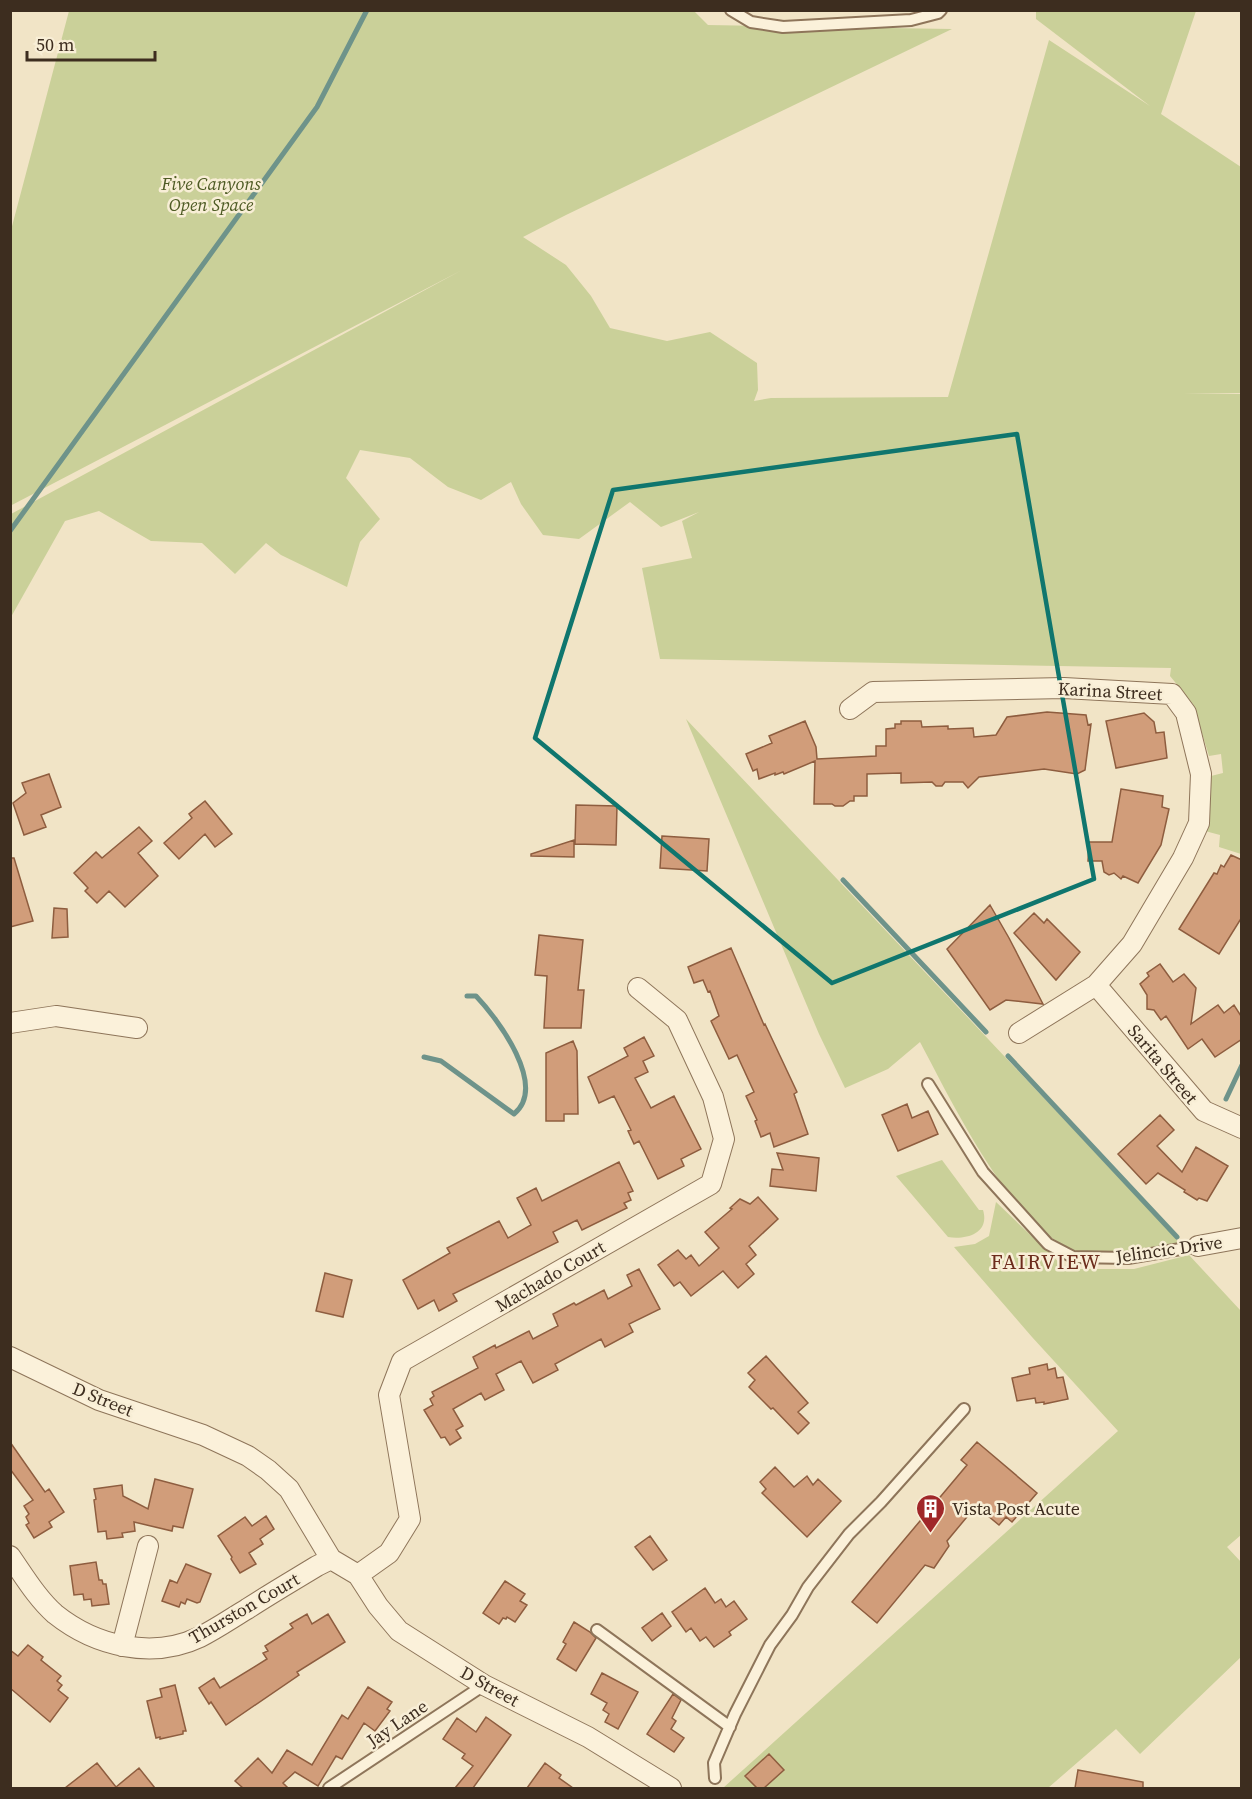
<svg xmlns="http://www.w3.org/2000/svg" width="1252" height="1799" viewBox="0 0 1252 1799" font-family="'Source Serif 4',serif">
<rect width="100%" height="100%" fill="#f1e4c6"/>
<path fill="#cad099" d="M693,10L708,25L952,29L566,215L523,237L566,265L591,296L610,328L667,341L710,332L757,363L758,390L754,401L771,398L948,397L1049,40L1150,106L1036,19V11H1196L1161,114L1241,167V393L1184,394H1241V854L1219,847L1220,835L1205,831L1211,776L1223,773L1221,754L1209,756L1193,704L1170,676L1171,668L660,659L642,568L692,558L682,521L699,512L661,527L630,502L579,539L543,535L521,504L511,482L481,500L448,487L410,458L360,450L346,478L380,519L360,542L347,587L281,555L266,543L235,574L202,543L151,541L99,511L65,521L11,617V514L462,270L10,506L11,230L69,11Z
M686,719L1176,1238L1180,1245C1150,1250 1105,1260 1076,1251C1013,1231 950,1098 920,1042L888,1069L845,1088L819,1034Z
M942,1160L979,1210H983C990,1233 967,1240 948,1237L896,1176Z
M996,1202L1066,1269H1134L1189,1255L1241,1311V1535L1227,1547L1241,1562V1657L1140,1754L1116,1729L1048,1788H723L1118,1431L1032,1337L954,1247L975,1244L989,1236Z"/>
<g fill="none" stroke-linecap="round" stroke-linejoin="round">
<path stroke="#6e938a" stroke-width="5" d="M10,531L317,107L367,10
M843,880L986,1032
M1008,1056L1177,1237
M424,1057L441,1061L514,1114C548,1086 498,1019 476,996H467
M1226,1099L1242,1065"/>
</g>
<path fill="#d19d7a" stroke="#8e5d3f" stroke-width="1.5" d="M1047,712L1086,715L1088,725L1091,724L1085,770L1077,774L1044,769L979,777L968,788L963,782H945L942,786H936L932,782L901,783V773L867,774V796H854V801H850L843,806H835L832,804H814L815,761L784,774L783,772L775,775V773L759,779L757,769L753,771L746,754L772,743L769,736L805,721L816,747L817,759L876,756V746H886V729L895,728V724H901V721H921L922,727L948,726V729L973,728L974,737L996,735L1007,717Z
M1144,713L1154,722L1156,733L1164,732L1167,758L1116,768L1106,721Z
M49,774L61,807L41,815L46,827L24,835L13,803L26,793L22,783Z
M1121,789L1163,796L1162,807L1169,809L1161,845L1138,883L1123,876L1121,879L1114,873L1109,875L1104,872L1102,861H1088L1089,842H1112Z
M205,801L232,834L215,847L205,834L179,859L164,843L192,818L189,814Z
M576,805L617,806L616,845L575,844Z
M139,827L152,841L138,853L158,876L125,907L109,891L97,903L85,891L88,888L74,873L96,852L102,858Z
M662,836L709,839L707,871L660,868Z
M574,840V857L531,856V854Z
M1231,855L1242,860V917L1219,954L1179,929L1214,873L1217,874L1221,865L1224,867Z
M10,858H14L33,921L10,927Z
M990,905L1009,938L1043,1004L1006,1000L990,1010L947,949Z
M54,908L67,909L68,937L52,938Z
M1034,913L1044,923L1047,919L1080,952L1056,980L1014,933Z
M539,935L583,940L578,990H584L581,1028H544L547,976L535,975Z
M731,948L764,1025L765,1024L797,1092L794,1094L808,1134L774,1147L770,1133L761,1137L755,1121L757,1120L746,1096L754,1092L737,1055L729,1059L711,1021L719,1016L710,991L708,992L703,980L694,983L688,967Z
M1160,964L1173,982L1184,974L1196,988L1191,1024L1218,1005L1224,1013L1234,1005L1241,1016L1242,1039L1215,1057L1202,1039L1188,1049L1166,1016L1161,1020L1154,1010L1147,1009V995L1140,984L1149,976L1147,973Z
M644,1037L654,1056L643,1061L648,1072L635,1078L651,1108L674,1096L701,1149L681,1159L684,1166L658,1179L639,1141L634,1144L628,1131L631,1130L614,1096L599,1103L588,1077L628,1056L624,1048Z
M573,1041L577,1051L578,1114H564V1121H546V1053Z
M907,1104L912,1118L928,1111L938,1134L898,1151L882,1115Z
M1160,1115L1174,1130L1157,1146L1182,1172L1196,1147L1228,1166L1207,1201L1199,1198L1197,1200L1184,1192L1185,1190L1158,1173L1146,1184L1118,1154Z
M777,1153L819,1158L816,1191L770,1186L772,1169L783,1170Z
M619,1162L633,1191L628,1193L631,1200L624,1203L627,1208L582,1230L577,1220L553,1232L558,1242L453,1294L457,1301L439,1311L434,1300L418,1309L403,1280L450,1253L447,1248L499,1221L508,1238L531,1225L517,1198L536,1188L542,1201Z
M758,1197L778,1219L749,1246L756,1255L746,1264L754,1274L738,1288L723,1271L691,1296L680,1282L674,1286L658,1265L678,1250L686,1259L691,1255L699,1266L719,1248L705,1232L732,1209L730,1208L740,1199L750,1204Z
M639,1269L660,1309L629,1324L633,1332L605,1347L601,1339L555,1364L558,1370L533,1383L521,1361L496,1374L504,1390L485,1400L481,1393L453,1409L463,1426L456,1430L461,1438L450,1445L445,1437L441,1438L424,1410L433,1405L430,1399L434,1396L432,1392L478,1368L473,1357L495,1345L496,1348L529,1331L533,1339L558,1326L553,1314L574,1303L576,1305L604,1290L608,1299L632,1286L627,1275Z
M325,1273L352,1280L343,1317L316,1311Z
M766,1356L808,1403L798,1412L809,1423L798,1434L773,1408L771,1409L749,1387L755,1380L748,1373Z
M1047,1364L1048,1370L1055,1368L1057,1378L1063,1377L1068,1399L1044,1404V1402L1036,1403L1035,1398L1017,1401L1012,1378L1030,1374L1029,1368Z
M10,1442L45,1492L49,1489L64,1512L49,1522L52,1527L34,1538L26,1525L29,1523L26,1517L29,1514L24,1506L33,1500L10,1469Z
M977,1442L1037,1493L1012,1522L1006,1517L999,1525L976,1506L947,1541L949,1546L934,1568L925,1565L877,1623L852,1602L967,1465L961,1460Z
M775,1467L794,1487L807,1476L813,1485L818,1479L841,1501L807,1537L762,1493L766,1489L760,1482Z
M155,1479L193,1489L183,1528L173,1526L172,1531L134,1522L135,1531L122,1533L123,1537L107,1539L106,1531L98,1532L94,1500L96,1499L94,1489L122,1485L123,1496L148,1509Z
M266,1516L274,1529L260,1539L263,1544L249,1553L256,1564L240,1573L231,1559L232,1557L218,1536L245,1517L252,1526Z
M650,1536L667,1560L653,1570L635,1547Z
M96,1562L99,1580H102L103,1584H106L109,1604L92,1606L91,1599L84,1600L83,1594L74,1595L70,1566Z
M186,1564L211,1574L200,1602L197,1603L187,1599L185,1604L181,1602L179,1607L162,1601L170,1580L177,1583Z
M505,1581L525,1594L520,1601L527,1605L515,1622L507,1617L506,1619L503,1618L499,1624L483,1613Z
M705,1588L715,1603L721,1599L726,1607L734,1601L747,1619L729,1632L731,1635L714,1647L706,1637L700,1641L691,1628L686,1632L672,1612Z
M662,1613L671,1626L652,1641L642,1628Z
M307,1614L312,1624L328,1614L345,1642L297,1672L299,1675L226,1725L211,1702L209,1704L199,1688L214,1678L220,1688L267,1659L263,1653L268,1651L265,1646L293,1628L290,1624Z
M574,1622L590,1632L596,1638L576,1671L557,1659L566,1644L563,1642Z
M28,1645L43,1657L41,1660L61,1676L57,1681L62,1685L58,1690L68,1698L50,1722L10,1688V1650L18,1656Z
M602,1673L638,1692L618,1729L605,1722L609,1714L603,1710L607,1703L591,1694Z
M175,1685L186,1731H183V1734L160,1739V1737L156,1738L147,1701L162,1697L160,1689Z
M368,1687L392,1702L387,1709L390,1711L375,1731L364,1723L342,1759L336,1756L318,1786L295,1772L283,1783L288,1788H243L235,1781L258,1758L272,1773L287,1750L312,1765L342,1715L348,1719Z
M673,1694L681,1700L672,1718L676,1721L671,1729L684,1738L674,1752L647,1734Z
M486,1717L511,1735L473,1788H455L473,1766L462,1758L465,1754L443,1739L457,1718L476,1732Z
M769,1754L784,1770L764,1788H757L745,1776Z
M97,1763L116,1787L139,1768L155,1788H65Z
M545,1763L561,1775L559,1778L573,1788H527Z
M1078,1770L1143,1782V1788H1075Z"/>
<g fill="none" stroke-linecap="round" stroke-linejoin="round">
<defs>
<path id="service" d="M731,10L751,22L783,27L911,20L938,13L941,10
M928,1084L983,1172L1048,1244L1073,1257L1128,1258L1198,1246
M597,1630L730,1727
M715,1778L714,1763L735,1714L770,1645L792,1615L808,1587L849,1534L881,1502L964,1409
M329,1788L484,1685"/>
<path id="minor" d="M850,709L873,692L1064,688L1172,694L1186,713L1201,774L1199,823L1183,858L1132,944L1096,985L1019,1033
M1096,985L1204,1111L1242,1128
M10,1023L56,1016L137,1028
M1198,1246L1242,1238
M10,1357L99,1400L203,1435L248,1456L268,1470L289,1489L331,1559L358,1575L378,1606L399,1631L484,1685L588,1737L671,1788
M10,1556C24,1576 37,1598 55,1614C95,1646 152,1660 200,1637C216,1629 232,1618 247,1609C270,1594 294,1580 317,1566L331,1559
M358,1575L389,1553L410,1519L389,1395L402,1361L711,1184L724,1139L713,1097L677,1020L638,988
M122,1646L148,1546"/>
</defs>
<use href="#service" stroke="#8e755a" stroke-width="14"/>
<use href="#minor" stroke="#8e755a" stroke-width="22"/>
<use href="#service" stroke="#fbf1da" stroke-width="10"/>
<use href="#minor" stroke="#fbf1da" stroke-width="20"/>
</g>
<path fill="none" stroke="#0f766e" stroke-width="4.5" stroke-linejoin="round" d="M1017,434L1094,879L832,983L535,738L613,490Z"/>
<defs>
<symbol id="building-pin" viewBox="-11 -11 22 30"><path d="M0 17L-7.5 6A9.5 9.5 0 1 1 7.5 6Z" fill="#a02729" stroke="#f8eed6"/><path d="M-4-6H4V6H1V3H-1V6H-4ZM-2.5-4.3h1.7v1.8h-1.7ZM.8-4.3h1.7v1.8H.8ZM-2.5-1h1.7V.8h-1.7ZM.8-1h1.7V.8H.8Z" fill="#fff"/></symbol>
</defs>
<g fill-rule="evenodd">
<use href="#building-pin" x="914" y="1492" width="33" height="45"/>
</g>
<g text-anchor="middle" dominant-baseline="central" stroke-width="5" stroke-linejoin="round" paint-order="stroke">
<g font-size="18" font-style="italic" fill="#4e5b24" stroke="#f8eed6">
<text x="211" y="183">Five Canyons<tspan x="211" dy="21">Open Space</tspan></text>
</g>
<g font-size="18" fill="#3d2d1f" stroke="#f8eed6">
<text transform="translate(1110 691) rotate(3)">Karina Street</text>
<text transform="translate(1163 1064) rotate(50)">Sarita Street</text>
<text transform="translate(1169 1249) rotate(-8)">Jelincic Drive</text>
<text transform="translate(550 1276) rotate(-30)">Machado Court</text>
<text transform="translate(103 1399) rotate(22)">D Street</text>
<text transform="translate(244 1608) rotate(-30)">Thurston Court</text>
<text transform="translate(490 1686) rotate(29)">D Street</text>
<text transform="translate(397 1723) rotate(-34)">Jay Lane</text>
</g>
<g font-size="18" fill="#3d2d1f" stroke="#f8eed6" text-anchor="start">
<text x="952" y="1508">Vista Post Acute</text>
</g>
<g font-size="21" letter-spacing="1.5" fill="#6c2c1c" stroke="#f8eed6">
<text x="1046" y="1261">FAIRVIEW</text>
</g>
</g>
<rect width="1252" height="1799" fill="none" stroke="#3d2d1f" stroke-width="24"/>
<path d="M27 51v9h128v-9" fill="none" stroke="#3d2d1f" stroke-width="3"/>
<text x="36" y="51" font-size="18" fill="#3d2d1f" stroke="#f8eed6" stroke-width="4.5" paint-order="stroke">50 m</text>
</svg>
